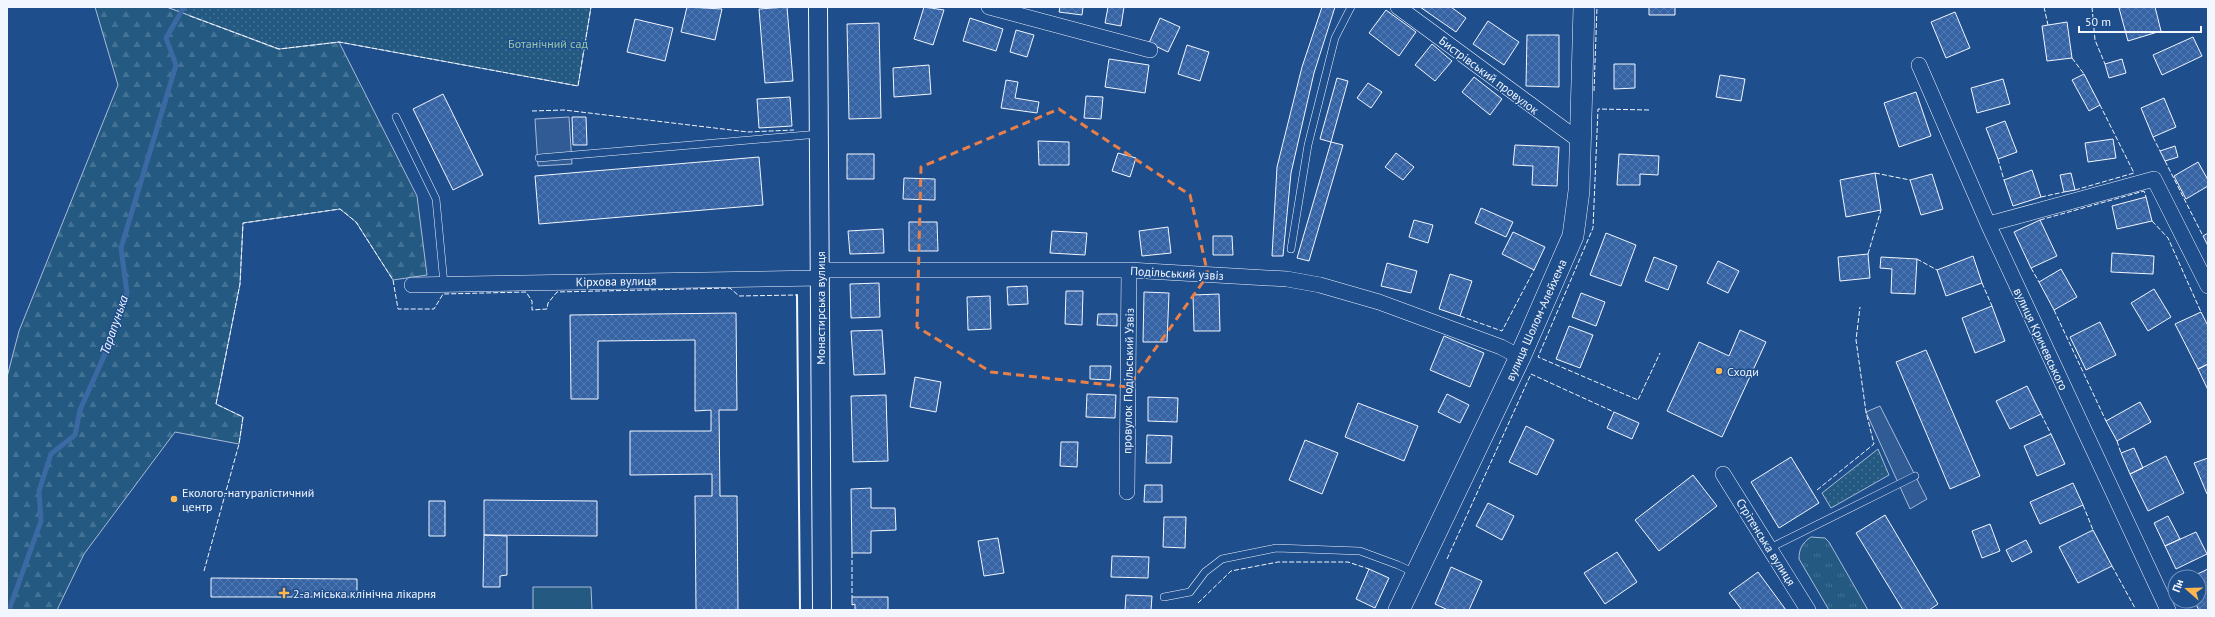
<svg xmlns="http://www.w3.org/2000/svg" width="2215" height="617" viewBox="0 0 2215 617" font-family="'PT Sans',sans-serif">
<defs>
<pattern id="grass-tufts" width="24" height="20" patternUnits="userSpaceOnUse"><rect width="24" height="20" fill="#245a82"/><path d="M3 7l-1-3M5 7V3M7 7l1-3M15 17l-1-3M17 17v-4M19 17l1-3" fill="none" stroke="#447295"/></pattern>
<pattern id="forest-firs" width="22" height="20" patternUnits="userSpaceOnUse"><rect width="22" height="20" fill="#245a82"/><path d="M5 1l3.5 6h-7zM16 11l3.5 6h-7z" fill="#447295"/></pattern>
<pattern id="park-dots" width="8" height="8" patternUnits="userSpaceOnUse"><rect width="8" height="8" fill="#245a82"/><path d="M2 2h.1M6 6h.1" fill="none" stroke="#447295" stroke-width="1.8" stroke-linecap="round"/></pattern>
<pattern id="building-cross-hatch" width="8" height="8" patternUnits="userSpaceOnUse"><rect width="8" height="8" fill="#3563a3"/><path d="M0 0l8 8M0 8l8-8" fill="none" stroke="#537ab1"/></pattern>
</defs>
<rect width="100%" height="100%" fill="#1f4e8c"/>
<path fill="url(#grass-tufts)" stroke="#a8bbd7" d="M1811,537L1825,538L1829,542L1868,610H1829L1799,559C1799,549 1802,543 1811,537Z"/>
<path fill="url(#forest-firs)" stroke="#a8bbd7" d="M95,7H167L278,49L339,42L417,196L427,275L393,280L356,222L340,209L243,223L240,284L216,404L243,417L239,444L175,432L84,554L57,610H7V377L19,331L118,85Z"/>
<path fill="url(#park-dots)" stroke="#a8bbd7" d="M167,7H591L578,86L339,42L279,49Z
M1878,449L1889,475L1831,508L1822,493Z"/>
<path fill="#245a82" stroke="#a8bbd7" d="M533,587H591L592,610H533Z"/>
<path fill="#305b95" stroke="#a8bbd7" d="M569,117L572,164L538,166L535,119Z
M1880,406L1927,499L1910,509L1866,412Z"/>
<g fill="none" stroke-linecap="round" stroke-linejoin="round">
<path stroke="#3b69a3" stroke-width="5" d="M9,610L41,521L39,491L51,454L75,435L80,410L109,345L127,293L121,248L176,65L166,38L184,7"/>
</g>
<path fill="url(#building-cross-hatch)" stroke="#f2f6ff" d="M687,7L722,9L715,40L681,32Z
M787,7L793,81L765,83L759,9Z
M924,7L944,10L933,45L914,39Z
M1060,7H1083L1082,15L1059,12Z
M1108,7H1124L1121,26L1105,23Z
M1322,7H1335L1314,73L1291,173L1283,256H1272L1277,167L1302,67Z
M1420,7H1451L1466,18L1456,32Z
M1649,7H1675V15H1649Z
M2124,7H2155L2161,31L2128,41L2119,8Z
M1386,10L1416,32L1399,56L1369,33Z
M1955,12L1970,48L1946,58L1931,22Z
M970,18L1003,29L996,51L963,41Z
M1160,18L1180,27L1168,52L1149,43Z
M635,19L673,28L665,61L627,52Z
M1488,21L1519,42L1504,65L1473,44Z
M2067,22L2072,58L2047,61L2042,26Z
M879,23L881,118L849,119L847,24Z
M1016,30L1034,35L1027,57L1010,52Z
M1527,35H1559V87L1526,86Z
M2193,37L2202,56L2162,75L2153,55Z
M1432,44L1452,61L1435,81L1415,65Z
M1187,45L1209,52L1200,81L1178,74Z
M1109,59L1149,65L1145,93L1105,87Z
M2122,59L2126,73L2109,78L2105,64Z
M1614,64H1635V88L1614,89Z
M929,65L931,94L894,97L893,68Z
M2084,74L2100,105L2089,111L2072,80Z
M1720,75L1745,79L1741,101L1716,97Z
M1474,77L1502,99L1490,115L1462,92Z
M1337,78L1348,81L1331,142L1320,139Z
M2003,79L2010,104L1977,113L1971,88Z
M1006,80L1018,82L1015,98L1039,102L1037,113L1001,108Z
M1368,83L1382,92L1371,108L1357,98Z
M1916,92L1931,136L1899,147L1884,103Z
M443,94L483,175L453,190L413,109Z
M1086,96L1103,97L1101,119L1084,118Z
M790,97L792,126L759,128L757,99Z
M2164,98L2176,127L2153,137L2141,108Z
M572,117H586L587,145H573Z
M2005,121L2017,152L1998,159L1986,128Z
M2113,139L2116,158L2088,162L2085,143Z
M1038,141L1069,142V165H1039Z
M1331,142L1343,145L1309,261L1297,258Z
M1515,145L1559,147L1557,186L1532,185L1533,166L1513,165Z
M2175,146L2178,157L2165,161L2160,151Z
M1118,153L1136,158L1130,177L1112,171Z
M1396,153L1414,167L1403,180L1385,167Z
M847,154H874V179H847Z
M1619,154L1659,156L1658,175L1640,174V185H1617Z
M759,157L763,205L539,224L535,176Z
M2198,162L2208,180V186L2186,199L2174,176Z
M2032,170L2041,197L2013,206L2004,180Z
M1875,173L1881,210L1846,217L1840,180Z
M2071,173L2075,190L2064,192L2060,175Z
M1932,174L1943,209L1921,215L1910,180Z
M904,178L935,179V200L903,199Z
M2146,197L2152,221L2117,229L2112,206Z
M1481,208L1513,222L1506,237L1475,223Z
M1414,220L1433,225L1428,243L1409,237Z
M2040,220L2057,256L2031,268L2014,232Z
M909,222H937L938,251H909Z
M1168,227L1171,253L1142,256L1139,231Z
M883,229L884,253L850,254L848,231Z
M1052,231L1087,233L1085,255L1050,253Z
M1513,232L1545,247L1534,270L1502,254Z
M1606,233L1636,245L1621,286L1590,275Z
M2208,233V246L2203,236Z
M1213,236H1232L1233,255H1213Z
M2112,253L2154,256L2153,274L2111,272Z
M1868,254L1870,278L1840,281L1838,257Z
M1973,256L1982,283L1946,296L1937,270Z
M1654,257L1677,266L1668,290L1645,281Z
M1881,257L1917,259L1915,294L1891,293L1892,269L1880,268Z
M1718,261L1739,271L1728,293L1707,283Z
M1387,263L1417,271L1411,293L1381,286Z
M2061,269L2077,297L2054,310L2039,282Z
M1450,274L1472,281L1460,316L1439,309Z
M879,283L880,317L851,318L850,284Z
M1027,286L1028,304L1008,305L1007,287Z
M2154,289L2171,317L2148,331L2131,303Z
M1066,291H1083L1082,325L1065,324Z
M1144,292L1169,293L1167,342H1143Z
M1581,293L1605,302L1596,326L1572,317Z
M1219,294L1220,331H1194L1193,295Z
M990,296L991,329L968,330L967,297Z
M1992,306L2005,341L1975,353L1962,318Z
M2201,312L2208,326V364L2198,369L2175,324Z
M736,313L737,410H719L720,496H737L738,610H696L695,496H712V474L630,475V431H711V410L695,411V340L598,341V399H571L570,315Z
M1098,314H1117V326L1097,325Z
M2100,322L2116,355L2086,370L2070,337Z
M1569,326L1593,335L1580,368L1556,359Z
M882,330L885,374L854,375L851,331Z
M1740,330L1766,342L1722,437L1667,411L1699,342L1729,356Z
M1444,336L1484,353L1470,387L1430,370Z
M1926,350L1980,476L1950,489L1896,362Z
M2208,364V390L2198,369Z
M1090,366H1111L1110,380L1090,379Z
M915,377L941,382L936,412L910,407Z
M2027,386L2041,414L2010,429L1996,401Z
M1087,394L1116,395L1115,418L1086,417Z
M1447,394L1469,405L1460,423L1438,412Z
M886,395L888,461L853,462L851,396Z
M1148,397L1178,398L1177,422L1148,421Z
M2140,402L2151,422L2117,441L2106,421Z
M1358,403L1418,426L1404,461L1345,437Z
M1614,412L1639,423L1632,439L1607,428Z
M1526,426L1554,440L1537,475L1509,462Z
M2051,434L2065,464L2037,476L2024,446Z
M1147,435L1172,436L1171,463H1146Z
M1305,440L1338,453L1322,494L1289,480Z
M1061,442H1078L1077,467L1060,466Z
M2134,448L2143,468L2130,474L2121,453Z
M2166,456L2184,493L2148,511L2130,474Z
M1791,457L1819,503L1779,528L1751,482Z
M2208,458V494H2207L2194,463Z
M1693,475L1717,506L1659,551L1635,520Z
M2073,483L2083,505L2040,524L2030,502Z
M1145,485H1162V502H1144Z
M871,488V508H895L896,530L871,531V553H852L851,489Z
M484,500L597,501V536L484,535Z
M429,501H445V536H429Z
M1488,503L1514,516L1502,540L1476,526Z
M1885,515L1938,604L1929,610H1903L1856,533Z
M2168,516L2180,539L2165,546L2154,523Z
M1164,517H1186L1185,548L1163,547Z
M1990,524L2000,551L1982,558L1972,531Z
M2093,530L2112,566L2078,583L2059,547Z
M2196,532L2207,554L2176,569L2165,546Z
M484,535L507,536V575L500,576V587H483Z
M998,538L1004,573L984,576L978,541Z
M2026,540L2032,552L2012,562L2006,550Z
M1617,552L1637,582L1605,604L1584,573Z
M1112,556L1149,557L1148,578L1111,577Z
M1451,567L1482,581L1469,610H1448L1435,604Z
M1369,569L1389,578L1375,608L1356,599Z
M2208,569V610H2199L2194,601H2199V577H2191Z
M1758,572L1786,610H1742L1729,593Z
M211,578L357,579V597H211Z
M1126,595L1152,596L1151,610H1125Z
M852,597H888V610H855V604L852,605Z"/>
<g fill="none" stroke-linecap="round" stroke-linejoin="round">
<defs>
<path id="service" d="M396,117L436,199L444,284
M539,158L819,134
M1291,249L1308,145L1335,38L1351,7
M1770,548L1915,476
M1164,597L1190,592L1205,572L1222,559L1276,548L1360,551L1398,565L1415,573"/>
<path id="minor" d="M989,7L1150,50
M1398,7L1580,141
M1919,65L1989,226L2168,610
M1989,226L1996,222L2154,179L2208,286
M820,270H1129L1287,279L1320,285L1379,302L1501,347L1520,357
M412,285L820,278
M1723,474L1808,610
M1127,492L1129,270"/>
<path id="tertiary" d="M818,7L822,610"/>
<path id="secondary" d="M1399,610L1520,357L1573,236L1579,191L1584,7"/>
</defs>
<use href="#service" stroke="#f2f6ff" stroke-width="8"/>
<use href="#minor" stroke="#f2f6ff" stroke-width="16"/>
<use href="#tertiary" stroke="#f2f6ff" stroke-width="20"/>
<use href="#secondary" stroke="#f2f6ff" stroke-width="22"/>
<use href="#service" stroke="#1f4e8c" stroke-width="7"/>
<use href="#minor" stroke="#1f4e8c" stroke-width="15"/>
<use href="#tertiary" stroke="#1f4e8c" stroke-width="18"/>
<use href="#secondary" stroke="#1f4e8c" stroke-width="21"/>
<path stroke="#f2f6ff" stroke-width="1" stroke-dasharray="5 2" stroke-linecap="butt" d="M167,7L170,8
M2044,7L2048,25
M2092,7L2095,40L2105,64
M190,16L279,49L339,42L578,86L591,7
M2072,58L2084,74
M1594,91L1597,7
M1649,110L1598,109L1593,228L1538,357L1638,400L1660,353
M532,111L564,110L748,132L794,130
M2153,137L2160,151
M1998,159L2004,180
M2165,161L2203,236
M1875,173L1910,180
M2075,190L2134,173L2100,105
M2041,197L2064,192
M2040,220L2144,191L2146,197
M2152,221L2168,238L2201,312
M1868,254L1881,210
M1917,259L1937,270
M2031,268L2039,282
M1982,283L1992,306
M2054,310L2106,421
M1460,316L1502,331L1534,270
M2041,414L2051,434
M2117,441L2121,453
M1817,490L1874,444L1866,412L1856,340L1860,307
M2083,505L2093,530
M852,553V597
M1447,559L1531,374L1614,412
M2112,566L2135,608
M204,571L239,444L243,417L216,404L240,284L243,223L340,209L356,222L393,280L398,309H434L443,294L526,292L532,301V310L547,309L548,303L557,292L730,288L739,296L797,295
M1198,603L1231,571L1278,562H1348L1369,569"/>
<path stroke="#f2f6ff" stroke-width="2" d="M797,295L800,610"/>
</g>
<path fill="none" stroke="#ea8049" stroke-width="3" stroke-dasharray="8 5" stroke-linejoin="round" d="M1059,109L1190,195L1208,275L1128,387L991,372L917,327L921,167Z"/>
<g fill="#ffb74d" stroke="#1f4e8c" stroke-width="1.5">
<circle cx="1719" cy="371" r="4"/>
<circle cx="174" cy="499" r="4"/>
<path d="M282 587h4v4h4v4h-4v4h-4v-4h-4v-4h4z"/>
</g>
<g text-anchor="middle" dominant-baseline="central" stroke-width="3" stroke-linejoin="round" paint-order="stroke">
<g font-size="12" fill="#97c8a6" stroke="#1f4e8c">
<text x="548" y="43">Ботанічний сад</text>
</g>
<g font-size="12" fill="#f2f6ff" stroke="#1f4e8c">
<text transform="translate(1489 75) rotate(37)">Бистрівський провулок</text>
<text transform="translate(1177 273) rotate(3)">Подільський узвіз</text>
<text transform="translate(616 281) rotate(-1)">Кірхова вулиця</text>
<text transform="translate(820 308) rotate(-90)">Монастирська вулиця</text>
<text transform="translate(1536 320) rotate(-66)">вулиця Шолом-Алейхема</text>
<text transform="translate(2041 339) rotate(65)">вулиця Кричевського</text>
<text transform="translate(1128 381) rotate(-89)">провулок Подільський Узвіз</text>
<text transform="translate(1766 542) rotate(58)">Стрітенська вулиця</text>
</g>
<g font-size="12" fill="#f2f6ff" stroke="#1f4e8c" text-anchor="start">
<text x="1727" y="371">Сходи</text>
<text x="182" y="492">Еколого-натуралістичний<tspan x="182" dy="14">центр</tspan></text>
<text x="293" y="593">2-а міська клінічна лікарня</text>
</g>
<g font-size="13" font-style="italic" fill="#f2f6ff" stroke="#1f4e8c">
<text transform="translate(114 325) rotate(-71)">Тарапунька</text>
</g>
</g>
<rect width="2215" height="617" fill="none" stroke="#f2f6ff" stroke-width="16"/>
<g transform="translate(2187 589) rotate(290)"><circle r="19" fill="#1f4e8c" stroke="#7391ba"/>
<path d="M0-3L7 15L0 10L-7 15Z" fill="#ffb74d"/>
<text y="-6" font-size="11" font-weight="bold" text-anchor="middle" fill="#f2f6ff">Пн</text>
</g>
<path d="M2079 26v6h122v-6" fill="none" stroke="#f2f6ff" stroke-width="2"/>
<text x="2085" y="26" font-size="12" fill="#f2f6ff" stroke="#1f4e8c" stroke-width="3" paint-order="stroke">50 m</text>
</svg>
